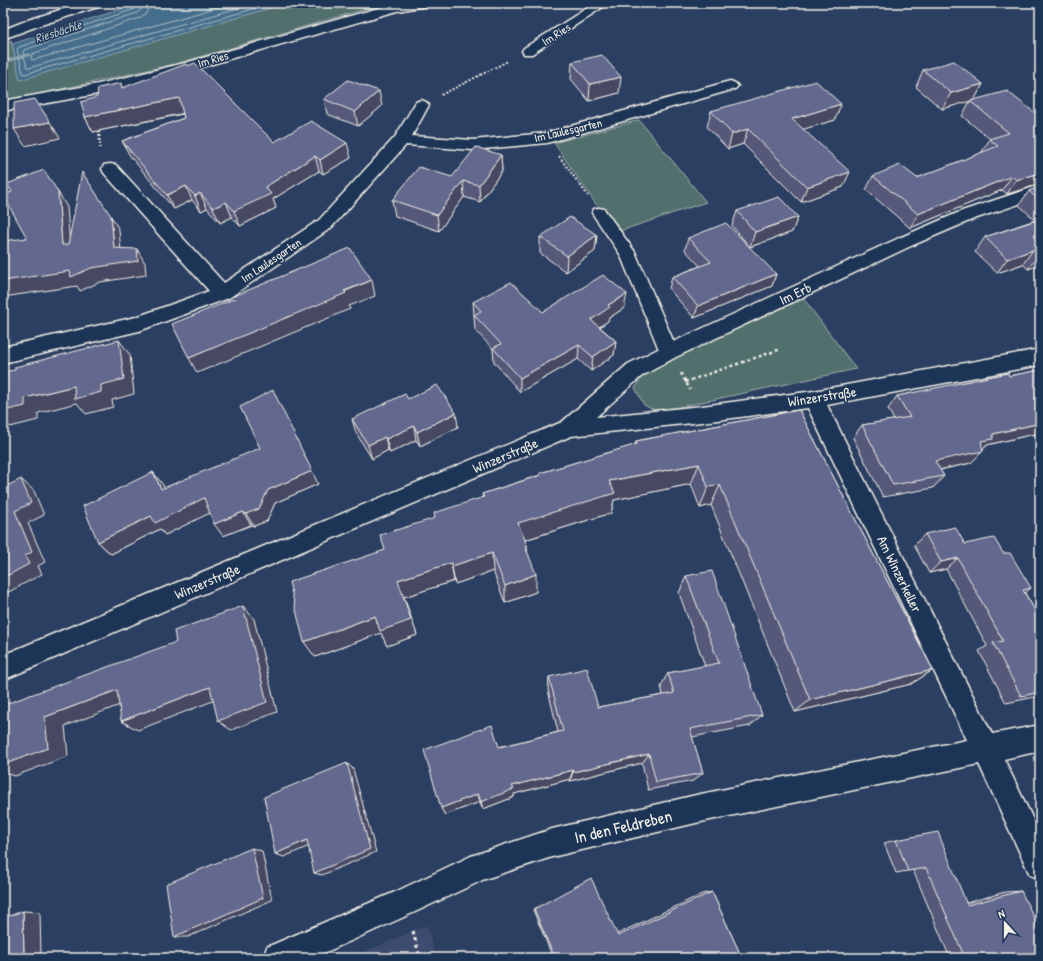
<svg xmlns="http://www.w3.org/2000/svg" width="1043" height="961" viewBox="0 0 1043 961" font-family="'Patrick Hand',sans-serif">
<rect width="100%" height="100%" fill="#2b3f62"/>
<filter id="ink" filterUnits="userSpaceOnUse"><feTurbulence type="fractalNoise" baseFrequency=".025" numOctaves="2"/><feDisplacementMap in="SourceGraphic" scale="8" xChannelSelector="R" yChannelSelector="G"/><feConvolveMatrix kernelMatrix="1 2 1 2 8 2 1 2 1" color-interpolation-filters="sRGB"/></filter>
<g filter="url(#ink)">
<path fill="#3c4b6f" d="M427,925L436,958H350Z"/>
<path fill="#516f6d" stroke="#a2b0aa" d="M288,3H386L179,63L30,96L3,100V44L11,40L20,79Z
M639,120L706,202L620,231L595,203L554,143Z
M804,299L856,369L670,409L654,410L644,405L635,388L643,375L659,363L727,331Z"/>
<path fill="#456e8c" stroke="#8ba2b1" d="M140,3H288L20,80L12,44Z"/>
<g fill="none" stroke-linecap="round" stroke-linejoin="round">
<path stroke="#aebdc3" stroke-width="1" d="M138,3L135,9L19,47L17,49L23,73L25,74L274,3
M143,3L142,9L137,13L24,50L23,52L27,67L29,68L255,3
M149,3L147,12L140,18L32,54L31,59L33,60L233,3"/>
<path fill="#8ba2b1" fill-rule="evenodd" d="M28,53L31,55L30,56L6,63L3,61L4,60Z"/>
<defs>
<path id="service" d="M595,3H609L532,54H524L522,51L524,48Z
M599,208L604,209L635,252L678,352L675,357L669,359L663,357L660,352L620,254L592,213L594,209Z"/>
<path id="minor" d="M82,3H103L101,6L38,26L3,39V30L28,20Z
M396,3H429L427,6L397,11L195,69L98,94L3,111V101L98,84L185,63Z
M730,81L735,83L738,86L735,89L547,143L473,150L406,145L331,228L229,298L139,331L3,363V347L136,317L209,291L104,173L102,169L104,165L110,164L116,165L224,283L319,220L395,137L416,102L421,100L426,102L429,105L412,136L473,140L546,133Z
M1040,185V197L974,219L911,246L676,357L642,376L596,417L702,406L814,391L1040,349V365L827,405L992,734L1040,725V751L1004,759L1040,834V879L1030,875L979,764L696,823L552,857L485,879L415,912L313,958H263L267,947L395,892L471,856L552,829L696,795L967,740L808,408L702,422L571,436L3,680V655L562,422L628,364L662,347L899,238L962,211Z"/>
</defs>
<use href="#service" stroke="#f4f1e8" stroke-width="3"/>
<use href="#minor" stroke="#f4f1e8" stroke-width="3"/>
<path stroke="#f4f1e8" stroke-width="2" stroke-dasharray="2 2" stroke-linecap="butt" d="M441,95L508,61
M99,127L100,148
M559,156L588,196"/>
<path stroke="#f4f1e8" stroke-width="2.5" stroke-dasharray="3 3" stroke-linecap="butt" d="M681,373L690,390
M685,382L781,349"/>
<path stroke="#f4f1e8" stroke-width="3" stroke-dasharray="3.5 3.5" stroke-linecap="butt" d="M413,931L420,958"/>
<use href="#service" fill="#1d3557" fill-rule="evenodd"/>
<use href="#minor" fill="#1d3557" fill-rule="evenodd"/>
</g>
<path fill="#56597a" stroke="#f4f1e8" d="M572,62L619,93L589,101L571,79Z
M923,70L983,84L974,100L1040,117V184L1007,194L1002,190L910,228L866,190L873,176L917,178L981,153L990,139L962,116L970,101L942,109L916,87Z
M123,87L274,142L351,158L323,174L319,171L273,199L276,208L240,226L232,217L220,223L207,208L201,211L192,200L174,209L130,156L122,141L184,118L183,114L93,132L85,117Z
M324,99L382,106L358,126L327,114Z
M711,111L835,120L803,129L843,187L801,202L743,144L728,149L707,127Z
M501,155L502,171L480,202L464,197L439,231L395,216L392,200L452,177Z
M1040,187V265L1028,269L1023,264L997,273L975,252L985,237L1035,220L1019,205L1029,191Z
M737,211L798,217L792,232L750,247L732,226Z
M597,235L595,251L566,272L540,253V237Z
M688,238L776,274L772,286L694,318L669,289L672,277L700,266L685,250Z
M473,302L543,312L624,308L609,318L608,321L600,327L616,341L614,355L591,371L578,359L520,392L494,362L493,349L475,330Z
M1040,370V443L1034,434L987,445L983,450V451L971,463L940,470L944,476L933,488L883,497L853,438L862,425L894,420L888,409L897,396L1009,376Z
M408,399L458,427L420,446L416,440L390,453L388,450L372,459L356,433L352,419Z
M799,410L933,670L911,684L795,712L711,505L700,508L691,484L614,500L611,513L525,540L527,545V552L536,592L505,603L493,571L455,584L454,581L404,597L417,635L387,646L381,633L315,657L385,550L435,518L483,498L482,494L540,475V473L635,445L636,441Z
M318,484L275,503L267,521L254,526L251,525L223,536L210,512L165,535L160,529L111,554L98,542L163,485L164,488Z
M925,534L1003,553L1031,588L1025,593L1040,619V696L1006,703L979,651L987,646L946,569L929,573L914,545Z
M686,576L762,715L750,726L692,737L703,773L693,781L648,790L642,763L570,781V779L514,794V797L483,809L480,802L445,815L441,808L499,747L558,732L548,690L549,677L598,707L663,695L661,686L668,673L705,666L679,593Z
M896,840L966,903L1005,892L1021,891L1040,958H950L913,870L896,873L884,843Z
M712,892L742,958H540L551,953L533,910L534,909L617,934L702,894Z"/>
<path fill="#464963" stroke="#f4f1e8" d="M621,77L619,93L589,101L590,84Z
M983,84L974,100L942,109L951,93Z
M379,91L382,106L358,126L355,112Z
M179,98L185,113L93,132L85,117Z
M841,104L835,120L787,134L792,119Z
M50,122L60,138L25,146L14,129Z
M748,129L743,144L728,149L732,134Z
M347,143L351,158L323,174L320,160Z
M501,155L502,171L480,202L479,185Z
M315,156L319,171L273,199L276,208L240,226L234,211L265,187Z
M850,172L843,187L801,202L807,187Z
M1040,173V184L1007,194L1016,180Z
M1012,176L1002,190L910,228L918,214Z
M463,181L464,197L439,231L437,215Z
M186,186L192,200L174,209L167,195Z
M58,192L67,207L71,259L62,245Z
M200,193L207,208L201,211L195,196Z
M226,202L232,217L220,223L213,208Z
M111,216L119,230L122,262L114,248Z
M798,217L792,232L750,247L755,232Z
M597,235L595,251L566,272L567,256Z
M137,249L145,263L146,275L100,282L80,291L77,286L3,297V281Z
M1033,250L1023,264L997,273L1007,259Z
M1039,254H1040V265L1028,269Z
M776,274L772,286L694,318L698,306Z
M372,280L375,296L349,306L350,309L197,373L189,358Z
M627,294L624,308L609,318L608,321L589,334L591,320L608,305Z
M119,340L130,355L134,394L112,400L113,407L86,414L77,403L38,413V420L10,427L3,420V411L25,398L74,386L101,385Z
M616,341L614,355L591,371L593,357Z
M579,345L578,359L520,392V378Z
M456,413L458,427L420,446L417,432Z
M1040,423V428L1034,434L987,445L981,451H983L971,463L925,473L935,461L981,441L993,434Z
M414,426L416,440L390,453L386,439Z
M385,437L388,450L372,459L368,445Z
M699,464L691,484L614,500L611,513L518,542V523L609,481Z
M312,471L318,484L275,503L267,521L254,526L246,514L268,490Z
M153,472L163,485L171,502L161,489Z
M21,479L34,491L44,515L28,523L45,562L38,566L42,574L3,595V578L25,556L15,511Z
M720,485L711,505L700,508L708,487Z
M204,498L214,511L165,535L160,529L111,554L98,542L151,516Z
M243,512L251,525L223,536L214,524Z
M527,545V563L525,546Z
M492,553L493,571L455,584L452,566Z
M958,558L946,569L929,573L941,562Z
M451,563L454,581L404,597L417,635L387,646L381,633L315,657L304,642L375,616L398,580Z
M536,574V592L505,603V586Z
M243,606L254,619L277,712L231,730L218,721Z
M933,670L911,684L795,712L810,700Z
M210,687L223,697L138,730L121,721Z
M117,690L133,700L65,726L68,756L15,776L3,772V763L45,717Z
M649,754L642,763L570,781L573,772Z
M347,763L353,769L376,852L322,875L314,873Z
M573,770L570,779L514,794V797L483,809L481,802L512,786Z
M478,794L480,802L445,815L441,808Z
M307,840L314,844L284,857L275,854Z
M252,848L262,851L272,900L188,937H174Z
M23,911L40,912L41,958H24Z"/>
<path fill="#64688e" stroke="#f4f1e8" d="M602,55L621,77L590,84L572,62Z
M954,61L983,84L951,93L923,70Z
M195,63L274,142L311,121L347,143L320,160L315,156L265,187L271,194L234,211L226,202L213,208L200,193L195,196L186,186L167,195L122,141L184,118L179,98L85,117L81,102L97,97L98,88L121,83L122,88L186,64L187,66Z
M348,80L379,91L355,112L324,99Z
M816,81L841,104L792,119L850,172L807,187L748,129L732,134L711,111Z
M1007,91L1040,117V173L1016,180L1012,176L918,214L873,176L900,165L917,178L998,146L989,139L1009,133L970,101Z
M35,99L50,122L14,129V103Z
M476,147L501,155L479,185L463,181L437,215L392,200L419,167L452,177Z
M44,170L58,192L62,245H68L82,172L111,216L114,248L137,249L138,261L91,268L71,277L70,271L3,281V241L27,238L3,195L12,192L7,184Z
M1040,187V201L1029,191Z
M779,197L798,217L755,232L737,211Z
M570,217L597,235L567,256L540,237Z
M1040,219V254H1039L1033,250L1007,259L985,237Z
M726,223L776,274L698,306L672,277L711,262L688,238Z
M350,248L372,280L344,291L346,293L189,358L172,324L236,298L234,296Z
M603,275L627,294L608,305L610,307L591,320L616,341L593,357L579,345L520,378L493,348L501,344L474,315L481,311L473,302L511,282L543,312Z
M119,340L124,379L101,385V392L75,399L74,386L25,398V406L3,411V372L15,370V367Z
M1040,370V423L993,434V439L981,441L983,451L935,461L944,476L893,485L862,425L910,417L897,396L1008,373L1009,376Z
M437,385L456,413L417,432L414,426L386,439L385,437L368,445L352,419L405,394L408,399Z
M273,390L312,471L268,490L259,509L246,514L243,512L214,524L204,498L155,523L151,516L98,542L83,506L153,472L161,489L260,448L240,407Z
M799,410L933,670L810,700L720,485L708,487L699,464L609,481L615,493L518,523L527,545L525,546L536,574L505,586L492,553L452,566L451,563L398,580L411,620L380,631L375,616L304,642L289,582L385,550L380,535L435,518L434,513L484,497L482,494L541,475L540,473L637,444L636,441Z
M21,479L31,503L15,511L32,552L25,556L29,564L3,578V488Z
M955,527L965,544L994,538L1003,553H1010L1031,588L1023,590L1040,619V692L1021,696L993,643L1003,641L958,558L941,562L925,534Z
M712,571L762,715L690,729L703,773L656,782L649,754L573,772V770L512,786L514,789L481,802L478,794L441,808L424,750L492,725L499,747L563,731L549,677L587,668L598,707L674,693L668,673L719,663L686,576Z
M243,606L267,702L218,721L210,687L121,721L117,690L45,717L48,748L3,765V705L176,642L174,631Z
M347,763L370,849L314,873L307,840L275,854L264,797Z
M938,832L967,905L1021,891L1040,930V958H965L926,868L908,871L896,840Z
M252,848L263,898L174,937L166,884Z
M591,878L618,936L712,892L742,958H544L553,954L534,909Z
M23,911L24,958H3V918Z"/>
</g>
<g text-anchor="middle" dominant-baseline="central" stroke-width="3" stroke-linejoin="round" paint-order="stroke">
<g font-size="12" fill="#f4f1e8" stroke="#1d3557">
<text transform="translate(556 34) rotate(-33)">Im Ries</text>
<text transform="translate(213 59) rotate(-16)">Im Ries</text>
<text transform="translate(568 130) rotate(-13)">Im Laulesgarten</text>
<text transform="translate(271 260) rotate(-34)">Im Laulesgarten</text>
</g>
<g font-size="13" font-style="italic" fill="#b7c3c8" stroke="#1d3557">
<text transform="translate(58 31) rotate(-18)">Riesbächle</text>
</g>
<g font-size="14" fill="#f4f1e8" stroke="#1d3557">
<text transform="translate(795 293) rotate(-25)">Im Erb</text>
<text transform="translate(822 396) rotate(-9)">Winzerstraße</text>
<text transform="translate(505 455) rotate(-23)">Winzerstraße</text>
<text transform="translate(900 574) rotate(64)">Am Winzerkeller</text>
<text transform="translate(207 581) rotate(-23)">Winzerstraße</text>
</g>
<g font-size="17" fill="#f4f1e8" stroke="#1d3557">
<text transform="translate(623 826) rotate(-13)">In den Feldreben</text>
</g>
</g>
<rect width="1043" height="961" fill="none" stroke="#1d3557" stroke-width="16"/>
<rect x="8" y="8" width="1027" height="945" fill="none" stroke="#f4f1e8" stroke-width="1.5" filter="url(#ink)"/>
<g transform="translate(1005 923) rotate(339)" stroke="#1d3557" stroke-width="3" paint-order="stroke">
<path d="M0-3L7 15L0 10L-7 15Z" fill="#f4f1e8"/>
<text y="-6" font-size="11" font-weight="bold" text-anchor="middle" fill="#f4f1e8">N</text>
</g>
</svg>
